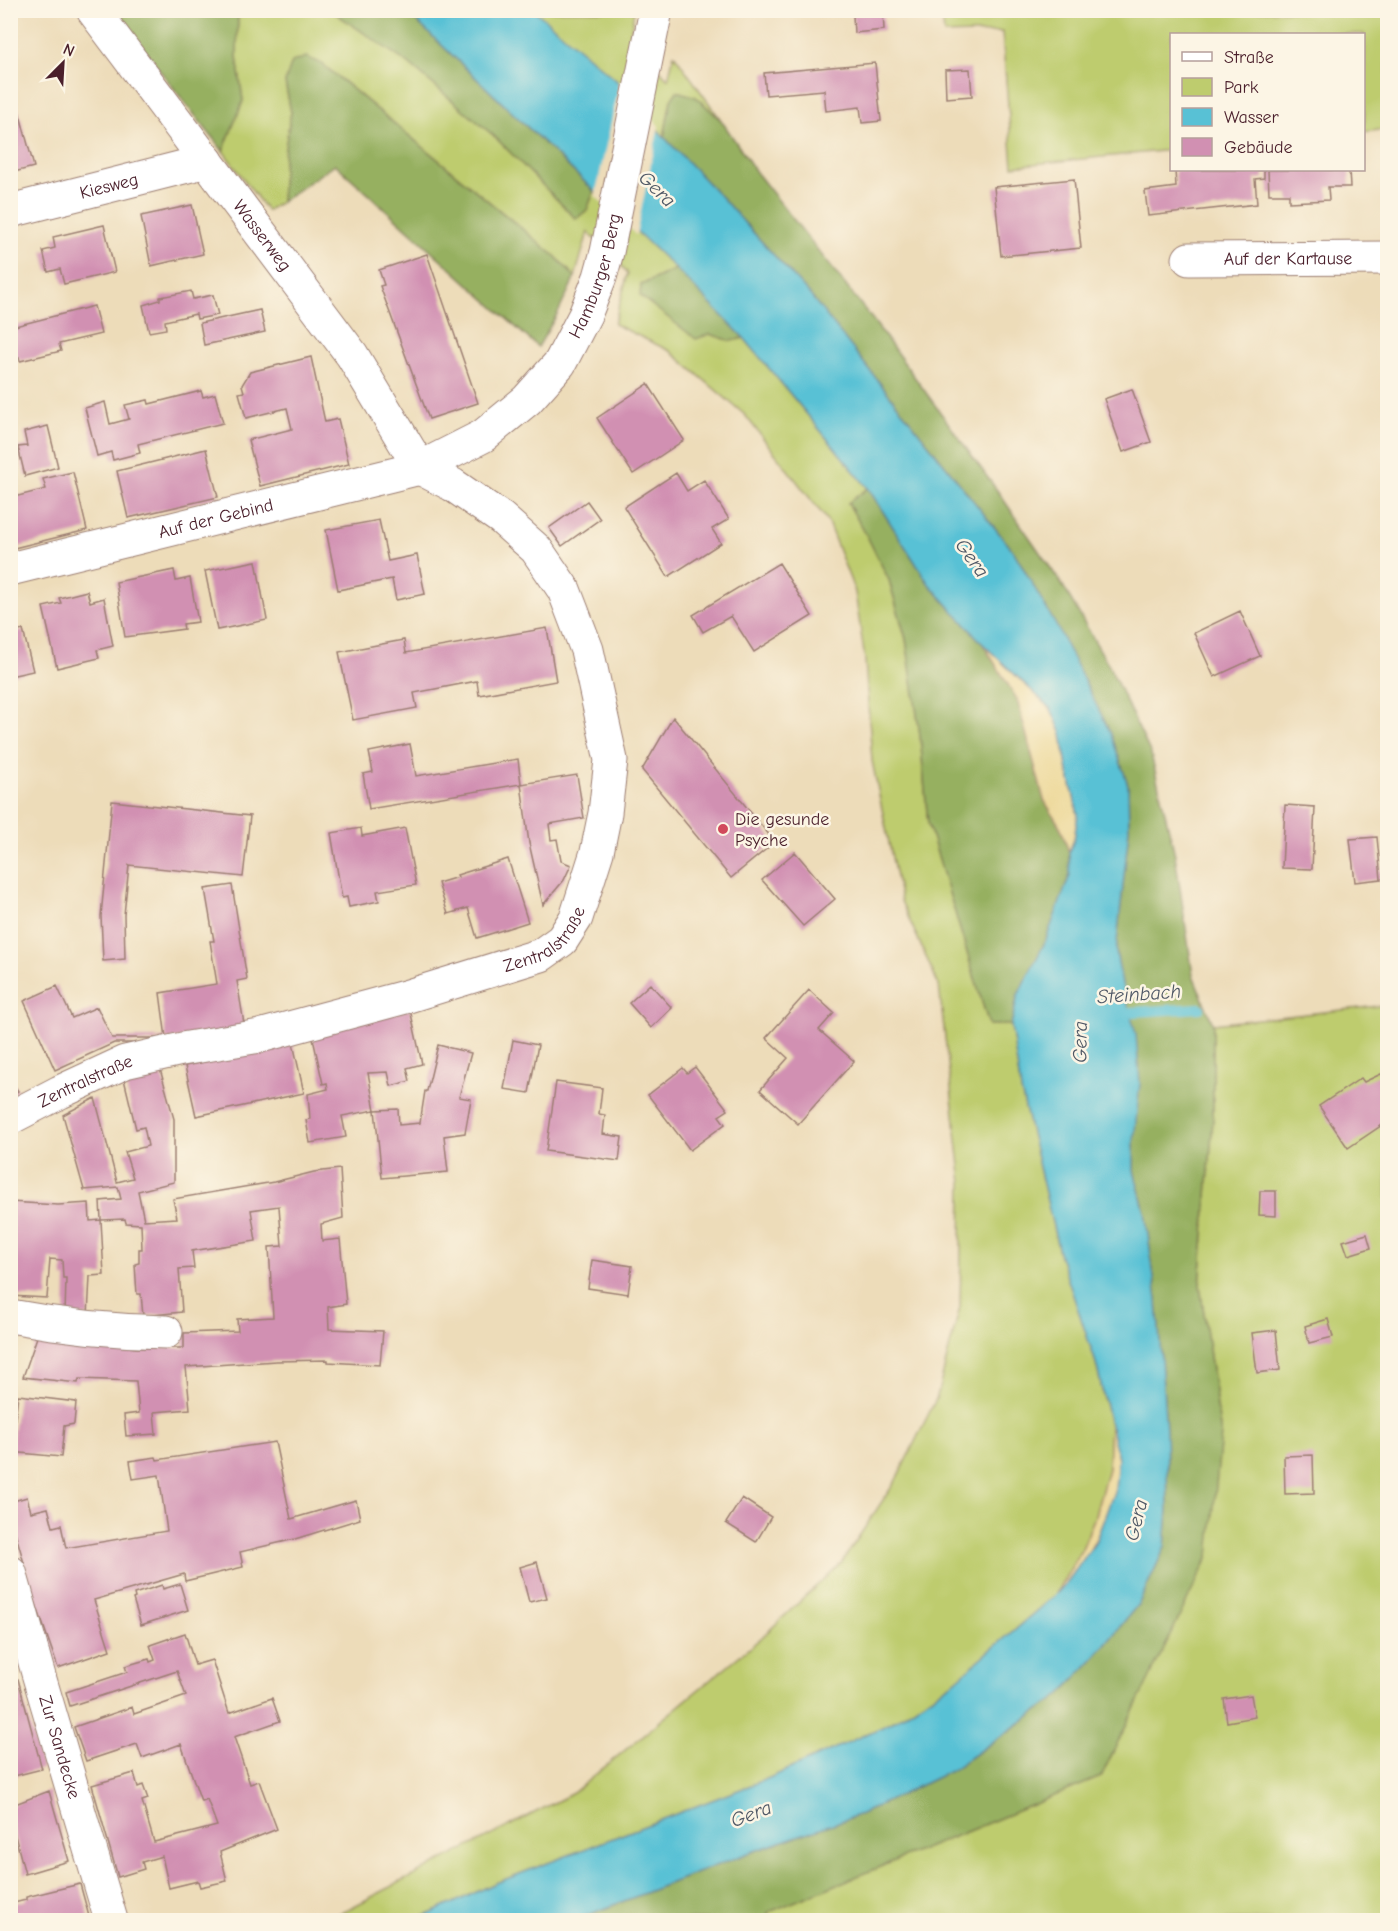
<svg xmlns="http://www.w3.org/2000/svg" width="1398" height="1931" viewBox="0 0 1398 1931" font-family="'Comic Neue',sans-serif">
<rect width="100%" height="100%" fill="#fcf5e5"/>
<filter id="ink" filterUnits="userSpaceOnUse"><feTurbulence type="fractalNoise" baseFrequency=".0167" numOctaves="2"/><feDisplacementMap in="SourceGraphic" scale="12" xChannelSelector="R" yChannelSelector="G"/><feConvolveMatrix kernelMatrix="1 2 1 2 8 2 1 2 1" color-interpolation-filters="sRGB"/></filter>
<filter id="wash" filterUnits="userSpaceOnUse"><feTurbulence type="fractalNoise" baseFrequency=".008" numOctaves="4" result="noise"/><feDisplacementMap in="SourceGraphic" scale="24" xChannelSelector="R" yChannelSelector="G"/><feGaussianBlur stdDeviation="1.35" result="paint"/><feColorMatrix in="noise" values="0 0 0 0 0 0 0 0 0 0 0 0 0 0 0 0 0 1.4 0 .05"/><feComposite in="paint" operator="in"/></filter>
<g filter="url(#wash)">
<rect width="100%" height="100%" fill="#eddcb9"/>
<path fill="#becc6e" stroke="#84764c" stroke-width="1.5" d="M238,11H332L409,64L493,135L576,218L587,210L594,191L676,269L641,285L710,334L731,341L744,338L868,488L848,503L867,536L889,580L906,639L920,735L928,823L989,1025H1011L1021,1090L1060,1256L1096,1363L1110,1425L1108,1469L1094,1519L1082,1549L1056,1594L955,1681L891,1723L767,1779L496,1883L417,1920H327L573,1793L761,1638L842,1562L895,1482L937,1397L960,1307L962,1183L939,986L901,901L872,761L865,660L855,592L827,520L745,415L670,351L614,324L628,273L588,232L575,277L555,256L322,64L285,82L291,112L284,155L281,202L267,211L223,151L243,101L237,57Z
M535,11H634L630,37L668,79L674,54L721,120L696,97L671,100L664,137L616,80Z
M942,11H1387V129L1364,132V34H1172L1171,150L1013,166L1002,32L944,34Z
M1387,1005V1920H770L768,1912L1101,1777L1221,1435L1200,1285L1213,1119V1024Z"/>
<path fill="#96b061" stroke="#706846" stroke-width="1.5" d="M113,11H238L237,57L243,101L223,151Z
M332,11H406L594,191L587,210L576,219L493,135L409,64Z
M306,57L322,64L555,256L575,277L559,311L538,347L335,164L281,202L284,155L291,112L285,82L292,62Z
M677,91L696,97L721,120L756,172L873,320L999,493L1063,586L1108,664L1151,754L1175,855L1193,975L1213,1024V1119L1200,1285L1221,1435L1209,1556L1101,1777L769,1912L770,1920H575L746,1854L861,1814L950,1771L1009,1731L1059,1696L1102,1649L1139,1603L1165,1547L1168,1509L1166,1430L1157,1300L1145,1212L1134,1171V1141L1122,984L1116,951L1129,829L1128,785L1111,734L1057,627L1014,552L810,295L722,198L664,137L671,100Z
M676,269L744,338L731,341L710,334L696,339L640,296L641,285Z
M868,488L929,584L983,644L1017,699L1044,800L1061,828L1069,852L1070,875L1045,942L1018,995L1011,1025H989L928,823L920,735L906,639L889,580L867,536L848,503Z"/>
<path fill="#eeda9e" stroke="#9c7c64" stroke-width="1.5" d="M983,644L1051,709L1062,734L1067,767L1078,814L1074,840L1069,852L1061,828L1044,800L1017,699Z
M1110,1425C1113,1435 1116,1446 1118,1457C1123,1498 1086,1566 1056,1594L1082,1549L1094,1519L1108,1469Z"/>
<path fill="#58c1d5" stroke="#517080" stroke-width="1.5" d="M406,11H535L616,80L664,137L722,198L810,295L1014,552L1057,627L1111,734L1128,785L1129,829L1116,952L1122,984L1136,1034L1140,1083L1134,1141V1171L1145,1212L1157,1300L1166,1430L1168,1509L1165,1547L1139,1603L1102,1649L1059,1696L950,1771L861,1814L746,1854L575,1920H417L496,1883L767,1779L891,1723L955,1681L1056,1594L1065,1585L1095,1543L1115,1489L1118,1458L1096,1363L1060,1256L1021,1090L1011,1025L1018,995L1045,942L1070,875L1069,852L1074,840L1078,814L1067,767L1062,734L1051,709L983,644L929,584L868,488L744,338L676,269Z"/>
<path fill="#eddcb9" d="M620,81L659,126L636,235L595,196Z"/>
<g fill="none" stroke-linecap="round" stroke-linejoin="round">
<path stroke="#58c1d5" stroke-width="10" d="M1117,1013L1200,1008"/>
</g>
<g id="blocks">
<path fill="#d190b2" d="M883,12L884,30L854,33L853,15Z
M875,63L881,121L862,123L860,107L826,111L824,90L766,95L764,73Z
M970,69L972,96L946,98L945,70Z
M10,78L34,167L10,173Z
M1175,170H1264V178L1255,179L1257,204L1148,216L1145,191L1176,187Z
M1268,170H1349L1350,187H1328L1329,200L1289,202V194H1269Z
M1074,179L1081,248L1001,256L994,187Z
M192,205L203,254L151,266L141,216Z
M104,225L115,272L64,284L60,269L48,272L43,251L55,248L53,237Z
M427,254L478,403L429,419L380,286L384,285L379,270Z
M191,291L193,299L213,295L218,315L197,319L196,314L165,321L166,329L149,332L143,305L160,300V297Z
M94,306L101,334L59,344L61,351L20,361L19,357L10,359L11,327Z
M260,310L265,332L204,345L200,323Z
M311,357L325,422L338,419L349,464L260,486L248,440L292,429L287,408L246,418L239,393L244,392L242,385L250,372Z
M648,384L684,440L633,474L597,418Z
M1132,389L1151,442L1123,452L1104,399Z
M201,391L203,397L215,394L223,423L138,444L140,453L113,460L111,452L97,456L85,408L105,402L110,424L129,419L125,405L148,400L149,404Z
M48,426L58,467L25,476L18,447L27,446L24,432Z
M206,449L218,497L128,518L117,471Z
M73,472L87,530L10,549V498L46,489L43,479Z
M676,473L687,491L704,480L729,519L712,529L721,543L668,577L624,507Z
M587,501L600,519L562,546L549,528Z
M379,520L388,561L417,555L425,594L396,600L392,579L338,590L326,530Z
M256,561L267,620L217,630L205,571Z
M779,563L812,616L754,652L731,616L703,632L693,615Z
M174,570L176,581L190,578L198,622L183,624L184,629L125,637L116,582Z
M87,591L90,602L104,598L113,646L97,650L99,658L57,668L43,607L61,603L59,598Z
M1240,611L1260,656L1214,677L1194,633Z
M547,628L556,681L479,695L477,681L414,693L417,708L353,720L339,652L404,640L406,653Z
M23,630L33,671L10,676V633Z
M673,717L775,842L731,878L642,770Z
M410,744L416,776L518,759L521,784L369,809L363,774L373,772L369,752Z
M577,775L584,818L549,824L551,840L557,839L561,861L571,865L564,880L543,905L529,843L521,784Z
M112,801L250,816L243,877L129,865L124,915L125,959L103,961L101,916Z
M1285,805L1315,807L1312,869L1282,868Z
M361,828L362,836L405,828L416,885L377,891L379,901L349,907L347,897L342,898L331,833Z
M1377,837L1381,879L1355,882L1350,839Z
M795,852L835,899L803,926L762,880Z
M508,859L528,922L477,938L468,908L448,914L438,883L458,877L457,875Z
M232,885L247,979L237,981L245,1030L140,1043H114L55,1070L24,1001L57,986L72,1018L97,1007L112,1038H166L160,993L217,984L210,941H214L205,889Z
M650,984L672,1008L651,1028L629,1003Z
M809,990L834,1013L819,1030L854,1061L798,1124L760,1090L788,1058L766,1038Z
M410,1009L422,1064L407,1068L410,1081L391,1086L388,1072L368,1073L375,1110L342,1116L346,1137L310,1143L306,1120L310,1119L308,1094L328,1089L327,1083L323,1084L312,1034Z
M513,1040L538,1045L529,1093L504,1089Z
M293,1043L304,1093L196,1116L185,1066Z
M438,1045L471,1053L459,1097L471,1099L465,1133L444,1136L448,1172L382,1178L375,1110L398,1109L399,1125L420,1123L425,1091H427Z
M695,1067L728,1110L719,1116L725,1124L690,1150L648,1095L683,1068L687,1073Z
M160,1069L174,1119V1182L138,1191L144,1220L177,1218L173,1199L274,1182L314,1172L340,1169L343,1218L321,1224L322,1241L340,1239L346,1304L328,1307L329,1329L383,1331L380,1365L328,1362V1360L276,1361L186,1367L190,1409L154,1412L156,1434L126,1436L124,1415L139,1413L136,1381L79,1379L78,1383L23,1377L37,1337L136,1348H184V1333L238,1331L237,1319L273,1317L269,1247L282,1246L279,1206L251,1210L256,1241L192,1251L194,1268L179,1269L182,1312L143,1316L141,1294H137L135,1264L139,1263V1249H142L141,1224L126,1223L125,1219L101,1220L100,1201L121,1199L118,1187L84,1190L63,1115L95,1098L117,1182L133,1178L125,1152L148,1146L144,1127L136,1129L124,1079Z
M1381,1074L1388,1082V1121L1348,1148L1319,1106L1361,1078L1364,1082Z
M10,1079L18,1091L10,1096Z
M556,1082L602,1088L599,1114L605,1115L603,1134L622,1137L619,1161L546,1151Z
M1260,1191H1276V1216L1259,1215Z
M10,1202L58,1205L89,1203L90,1221L101,1220L104,1275L90,1276L88,1316L65,1315L66,1278H63L62,1260L50,1259L47,1298L10,1296Z
M1367,1234L1371,1248L1348,1255L1343,1241Z
M592,1260L632,1266L628,1294L588,1288Z
M1328,1319L1333,1337L1309,1343L1305,1326Z
M1276,1330L1280,1370L1257,1373L1252,1333Z
M18,1395L76,1402L74,1424L64,1426L61,1457L11,1452Z
M275,1442L291,1519L356,1500L360,1519L295,1539L240,1552L243,1567L185,1581L184,1574L94,1600L110,1650L58,1668L34,1598L10,1514V1502L27,1497L31,1512L48,1508L53,1527L61,1525L66,1548L167,1531L159,1475L133,1479L130,1461L156,1457L157,1460Z
M1313,1455L1314,1493L1285,1494L1284,1456Z
M742,1498L771,1517L756,1542L726,1523Z
M537,1562L547,1598L529,1602L520,1567Z
M180,1584L188,1610L141,1625L133,1599L135,1598L134,1594L162,1585L163,1589Z
M185,1633L195,1665L212,1660L229,1713L272,1698L280,1721L234,1737L250,1784L259,1781L277,1829L220,1852L227,1881L200,1887L198,1881L169,1888L162,1856L142,1862L144,1869L118,1877L92,1785L134,1773L138,1787L143,1785L148,1799L142,1801L154,1842L217,1826L207,1799L201,1801L181,1744L142,1758L137,1744L86,1761L74,1727L132,1707L134,1714L186,1696L177,1671L70,1706L66,1692L127,1672L125,1666L149,1659L150,1662L155,1660L150,1645Z
M18,1679L42,1769L10,1777V1680Z
M1251,1695L1255,1717L1227,1722L1224,1699Z
M49,1791L69,1861L25,1874L12,1824L10,1825V1806Z
M80,1884L90,1920H10V1904L26,1900V1897Z"/>
</g>
</g>
<g filter="url(#ink)">
<use href="#blocks" fill-opacity="0" stroke="#9c7e72" stroke-width="1.5"/>
<g fill="none" stroke-linecap="round" stroke-linejoin="round">
<defs>
<g id="minor">
<path id="s1" d="M93,10L352,355L420,468"/>
<path id="s2" d="M10,211L207,161"/>
<path id="s3" d="M1189,259L1388,258"/>
<path id="s4" d="M10,569L420,468L483,436L527,400L560,363L585,315L600,277L607,252L656,10"/>
<path id="s5" d="M10,1118L60,1092L125,1062L182,1049L260,1036L405,997L541,955L562,940L576,918L597,852L605,813L611,760L587,650L564,590L536,549L501,518L453,485L420,468"/>
<path d="M10,1316C63,1326 113,1331 166,1332"/>
<path id="s6" d="M10,1572L38,1673L111,1920"/>
</g>
</defs>
<use href="#minor" stroke="#9c7e72" stroke-width="35"/>
<use href="#minor" stroke="#fff" stroke-width="33"/>
</g>
</g>
<circle fill="#d1495b" stroke="#fcf5e5" stroke-width="2" cx="723" cy="829" r="6"/>
<g text-anchor="middle" dominant-baseline="central" stroke-width="5" stroke-linejoin="round" paint-order="stroke">
<g font-size="18" fill="#4a1f2b" stroke="#fcf5e5">
<text stroke="none"><textPath href="#s2" startOffset="102">Kiesweg</textPath></text>
<text stroke="none"><textPath href="#s1" startOffset="282">Wasserweg</textPath></text>
<text stroke="none"><textPath href="#s3" startOffset="99">Auf der Kartause</textPath></text>
<text stroke="none"><textPath href="#s4" startOffset="694">Hamburger Berg</textPath></text>
<text stroke="none"><textPath href="#s4" startOffset="212">Auf der Gebind</textPath></text>
<text stroke="none"><textPath href="#s5" startOffset="570">Zentralstraße</textPath></text>
<text stroke="none"><textPath href="#s5" startOffset="84">Zentralstraße</textPath></text>
<text stroke="none"><textPath href="#s6" startOffset="182">Zur Sandecke</textPath></text>
</g>
<g font-size="18" fill="#4a1f2b" stroke="#fcf5e5" text-anchor="start">
<text x="735" y="819">Die gesunde<tspan x="735" dy="21">Psyche</tspan></text>
</g>
<g font-size="20" font-style="italic" fill="#4f5866" stroke="#fcf5e5">
<text transform="translate(657 189) rotate(44)">Gera</text>
<text transform="translate(972 558) rotate(54)">Gera</text>
<text transform="translate(1139 994) rotate(-4)">Steinbach</text>
<text transform="translate(1080 1042) rotate(-89)">Gera</text>
<text transform="translate(1136 1520) rotate(-76)">Gera</text>
<text transform="translate(751 1814) rotate(-21)">Gera</text>
</g>
</g>
<rect width="1398" height="1931" fill="none" stroke="#fcf5e5" stroke-width="36"/>
<rect x="1170" y="33" width="195" height="138" fill="#fcf5e5" stroke="#b59f9b" stroke-width="1.5"/>
<rect x="1182" y="52" width="30" height="9" fill="#ffffff" stroke="#b59f9b" stroke-width="1.5"/>
<text x="1224" y="63" font-size="18" fill="#4a1f2b">Straße</text>
<rect x="1182" y="78" width="30" height="18" fill="#becc6e" stroke="#b59f9b" stroke-width="1.5"/>
<text x="1224" y="93" font-size="18" fill="#4a1f2b">Park</text>
<rect x="1182" y="108" width="30" height="18" fill="#58c1d5" stroke="#b59f9b" stroke-width="1.5"/>
<text x="1224" y="123" font-size="18" fill="#4a1f2b">Wasser</text>
<rect x="1182" y="138" width="30" height="18" fill="#d190b2" stroke="#b59f9b" stroke-width="1.5"/>
<text x="1224" y="153" font-size="18" fill="#4a1f2b">Gebäude</text>
<g transform="translate(63 63) rotate(24)" stroke="#fcf5e5" stroke-width="4.5" paint-order="stroke">
<path d="M0-4.5L10 22L0 15L-10 22Z" fill="#4a1f2b"/>
<text y="-9" font-size="16" font-weight="bold" text-anchor="middle" fill="#4a1f2b">N</text>
</g>
</svg>
